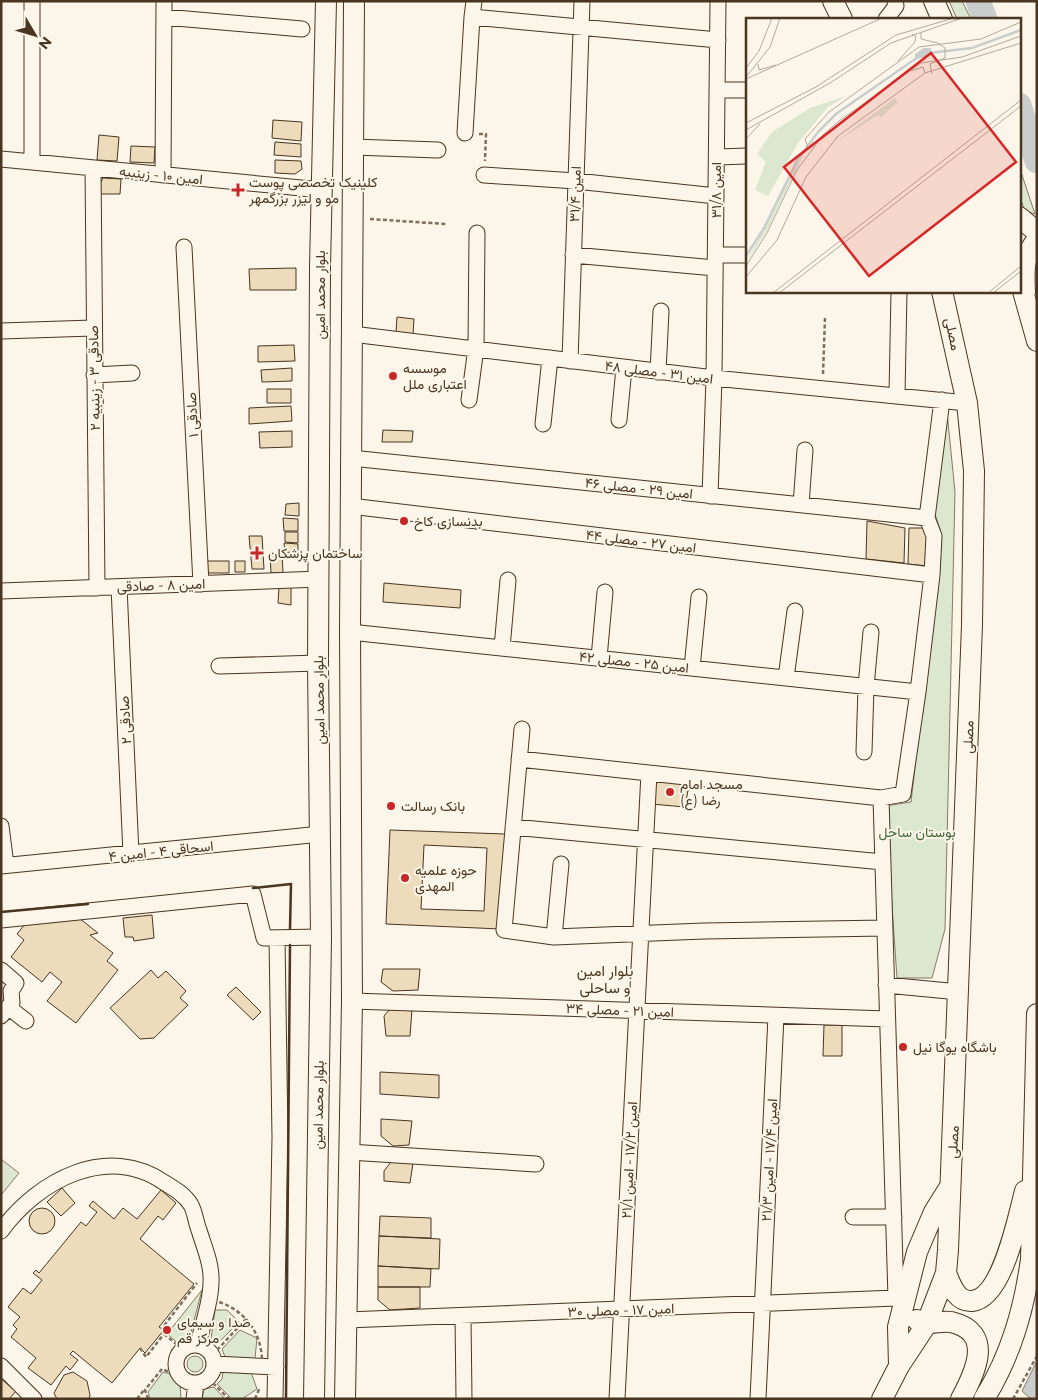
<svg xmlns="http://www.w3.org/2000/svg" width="1038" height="1400" viewBox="0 0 1038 1400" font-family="Montserrat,Vazirmatn,sans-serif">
<rect width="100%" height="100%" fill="#fbf6e9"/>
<path fill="#dce7d0" stroke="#887966" d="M949,1H962L971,19H957Z
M1019,166L1035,214L1025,211L1019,195Z
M947,412L955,492L945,929L932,978H897L885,806L911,802L936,583L940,529L934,511Z
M1,1159L19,1173L1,1195Z
M202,1290L190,1336L180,1345L167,1334Z
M215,1310H227L239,1322L219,1342L211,1339Z
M240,1330L257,1338L255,1359L225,1357L222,1349Z
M187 1364a8 8 0 1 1 16 0a8 8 0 1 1-16 0Z
M163,1372L171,1374L180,1384L181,1399H150L148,1392Z
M223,1372H251L257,1389L242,1399H232L217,1384L222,1379Z
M214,1387L225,1399H202L204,1389Z"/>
<path fill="#c9cecd" stroke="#887966" d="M1037,1361V1399H1031L1022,1391Z"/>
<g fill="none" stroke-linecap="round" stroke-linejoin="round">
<path stroke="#c9cecd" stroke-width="25" d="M978,1L985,19
M1019,105L1037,161"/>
</g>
<path fill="#ecdcbc" stroke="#4a3520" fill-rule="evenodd" d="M273,120L302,122L301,141L272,138Z
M99,135L119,137L117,161L97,160Z
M275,142L301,144V157L274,155Z
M131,146L155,147L154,163L130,162Z
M275,160L301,161L302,169L295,174L275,173Z
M103,178L121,179L120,194H100V184Z
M296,268V290H250L249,269Z
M397,317L414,319L413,335L396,333Z
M294,345L295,361L258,362V346Z
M292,368V381L262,382L261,370Z
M267,389H291V403H267Z
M291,406L292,421L249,424V408Z
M383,430L413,431L412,442H382Z
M292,431V447L260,448L259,432Z
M299,503V516L285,515L286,504Z
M283,518L298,519V531H284Z
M867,521L905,528L904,563L866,559Z
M909,528H925L929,535L928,566L908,564Z
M285,532H298V543L285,542Z
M249,536H262L264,569H252Z
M284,543L298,544V553L285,552Z
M270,553H282L283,573H271Z
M207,561H229V573H207Z
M235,561H245V572H235Z
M384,583L461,590L460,608L383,602Z
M291,586V605L278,603L279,587Z
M653,774L690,779L685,807L651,804Z
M390,830L505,834L501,929L386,924ZM424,845L487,848L484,911L421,909Z
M152,915L154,938L134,941L133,937H125L123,918Z
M79,918L98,933L90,935L113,953L107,961L118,970L76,1023L47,1001L62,982L50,972L42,982L11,957L24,940L17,934L25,924Z
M383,969H420L418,990L393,991L381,982Z
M151,970L158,978L166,971L186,991L180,998L188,1005L154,1038L140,1039L110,1008Z
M236,987L261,1012L253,1020L227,995Z
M391,1008L412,1009L410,1036H386L384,1016Z
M824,1025H842V1056H823Z
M380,1072L439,1075V1098L380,1094Z
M381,1119L412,1121L409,1145L393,1146L381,1136Z
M391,1162L413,1163L410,1183L384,1181V1171Z
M62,1188L75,1203L61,1216L47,1202Z
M161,1190L176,1203L163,1220L158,1216L140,1239L194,1284L159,1327L164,1330L145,1353L140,1348L112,1383L73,1351L70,1354L78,1360L70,1370L66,1366L51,1385L28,1368L36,1358L11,1337L17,1329L13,1325L20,1317L8,1307L23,1288L31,1294L42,1280L33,1273L36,1270L39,1273L81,1222L86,1226L97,1212L89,1206L93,1201L114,1219L123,1208L137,1219Z
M29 1221a13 13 0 1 1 26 0a13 13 0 1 1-26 0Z
M380,1216L431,1218V1238L379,1236Z
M379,1236L440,1239L439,1269L378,1266Z
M378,1266L431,1269L430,1287H378Z
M378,1287H420V1308L390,1310L378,1300Z
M73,1372L87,1381L90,1395L89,1399H57L54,1393L64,1375Z
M1,1379L16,1391L9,1399H1Z"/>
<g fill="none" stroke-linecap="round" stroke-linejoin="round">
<defs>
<path id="minor" d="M32,1V162
M474,1L472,17L718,40
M164,17L302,29
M886,19L896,6L895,1
M717,90H747
M465,133L472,17
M353,147L438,150
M717,157L747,156
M1,159L322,190
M93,168L97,588
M163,175L164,1
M484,175L576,181L716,196
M184,247L201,584
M573,255L715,268
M716,255H747
M1,331L93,328
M352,334L714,378L967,403
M570,361L582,1
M658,372L661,311
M94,375L132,373
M897,395L899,291
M469,400L476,348L477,233
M619,420L624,368
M543,424L550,358
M351,458L927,518
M710,496L714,378L718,1
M801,505L805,450
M350,506L932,575
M119,587L131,854
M1,591L320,579
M350,632L918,692
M502,648L508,580
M599,658L605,592
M219,666L318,663
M692,668L699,597
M786,678L795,611
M522,729L504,930L554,937L704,931L885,928
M864,752L866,687L871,632
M519,759L881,798
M1,826L6,865
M513,827L883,862
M1,866L321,834
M1,920L253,894L264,938L321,937
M554,937L561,864
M1,970L16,983L11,991L12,1003L1,1016
M886,985L959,992
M352,1001L887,1019
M8,1007L26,1021
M349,1152L536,1164
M853,1217H894
M1,1231C38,1180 108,1143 165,1183C175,1189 185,1195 191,1205C195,1212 196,1223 199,1230C204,1247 212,1264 211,1282C211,1303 202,1325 198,1345
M463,1317L464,1399
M347,1320L896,1298L881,798L903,794L918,692L932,575L934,536L927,518L942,400
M176 1364a19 19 0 1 1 38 0a19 19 0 1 1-38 0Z
M214,1364L276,1367
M1,1366L34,1399
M194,1399L196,1383
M275,1399L280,1138L277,938
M617,1399L649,773
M758,1399L776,1016"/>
<path id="major" d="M833,1L842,19
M934,1L942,19
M1019,217L1037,232
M1019,277L1037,341
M1025,292C1024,271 1023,256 1037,240
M946,1273C951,1285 956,1302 972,1301C1003,1298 1018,1217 1025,1191
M917,1320C929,1327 938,1320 951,1322C995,1332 975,1373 961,1399
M899,1366L898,1327L917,1252L934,1212L949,1188
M314,1399L321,937L318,663L320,267L326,1
M345,1399L352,1001L350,632L354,1
M882,1399L899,1366L926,1325L946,1273L948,1250L972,625L974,471L967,403L942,291
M984,1399C1011,1355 1024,1310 1031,1259L1037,1014"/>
</defs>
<use href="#minor" stroke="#4a3520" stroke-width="17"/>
<use href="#major" stroke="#4a3520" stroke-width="22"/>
<path stroke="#7f6f5c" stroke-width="2.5" stroke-dasharray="4 2.5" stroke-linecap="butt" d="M479,134H486L485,161
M370,219L446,224
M823,374L825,318
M213,1300C243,1308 262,1331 262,1362L221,1359L217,1350L207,1342Z
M164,1334L180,1347L184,1343
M140,1348L146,1357L167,1330L163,1327L197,1283
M217,1350L246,1319
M213,1383L229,1399
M137,1399L144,1390
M148,1399L145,1390L162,1369L174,1374L182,1383
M255,1399L260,1387
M1013,1399L1037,1356"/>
<use href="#minor" stroke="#fbf6e9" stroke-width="15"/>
<use href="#major" stroke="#fbf6e9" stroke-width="20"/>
<path stroke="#4a3520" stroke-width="2.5" d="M253,888L291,884L290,929
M1,912L88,904
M286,1399L290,945"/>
</g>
<g fill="#c62828" stroke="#fbf6e9" stroke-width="2">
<path d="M235.5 182.5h5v5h5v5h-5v5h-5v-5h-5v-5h5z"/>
<circle cx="393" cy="376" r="5"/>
<circle cx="404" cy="521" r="5"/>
<path d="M254.5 545.5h5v5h5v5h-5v5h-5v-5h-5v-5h5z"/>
<circle cx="670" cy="792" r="5"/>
<circle cx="391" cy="806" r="5"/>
<circle cx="405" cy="878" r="5"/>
<circle cx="903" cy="1047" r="5"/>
<circle cx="167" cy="1330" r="5"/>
</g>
<g text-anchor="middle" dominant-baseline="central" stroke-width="4" stroke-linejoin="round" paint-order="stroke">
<g font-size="14" fill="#4a3520" stroke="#fbf6e9">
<text transform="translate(161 175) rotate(6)">امین ۱۰ - زینبیه</text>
<text transform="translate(716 190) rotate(-90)">امین ۳۱/۸</text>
<text transform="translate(575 194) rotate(-88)">امین ۳۱/۴</text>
<text transform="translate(320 295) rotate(-90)">بلوار محمد امین</text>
<text transform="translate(953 334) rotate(78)">مصلی</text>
<text transform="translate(659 372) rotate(7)">امین ۳۱ - مصلی ۴۸</text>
<text transform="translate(94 378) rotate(-91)">صادقی ۳ - زینبیه ۲</text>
<text transform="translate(192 415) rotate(-93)">صادقی ۱</text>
<text transform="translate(639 488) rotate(6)">امین ۲۹ - مصلی ۴۶</text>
<text transform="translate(641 541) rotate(7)">امین ۲۷ - مصلی ۴۴</text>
<text transform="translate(161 585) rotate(-2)">امین ۸ - صادقی</text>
<text transform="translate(634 662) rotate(6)">امین ۲۵ - مصلی ۴۲</text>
<text transform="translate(319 700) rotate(-91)">بلوار محمد امین</text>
<text transform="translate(125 720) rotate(-93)">صادقی ۲</text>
<text transform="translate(968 737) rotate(-88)">مصلی</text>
<text transform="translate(161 851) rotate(-6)">اسحاقی ۴ - امین ۴</text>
<text transform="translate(620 1010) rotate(2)">امین ۲۱ - مصلی ۳۴</text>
<text transform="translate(318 1105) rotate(-89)">بلوار محمد امین</text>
<text transform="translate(953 1142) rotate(-87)">مصلی</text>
<text transform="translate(629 1160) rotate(-87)">امین ۱۷/۲ - امین ۲۱/۱</text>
<text transform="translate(769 1160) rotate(-87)">امین ۱۷/۴ - امین ۲۱/۳</text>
<text transform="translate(621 1310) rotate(-2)">امین ۱۷ - مصلی ۳۰</text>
</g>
<g font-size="14" fill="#4a3520" stroke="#fbf6e9" text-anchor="start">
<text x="249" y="182">کلینیک تخصصی پوست<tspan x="249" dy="16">مو و لیزر بزرگمهر</tspan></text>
<text x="403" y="368">موسسه<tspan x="403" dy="16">اعتباری ملل</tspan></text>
<text x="414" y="521">بدنسازی کاخ</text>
<text x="268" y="553">ساختمان پزشکان</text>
<text x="680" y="784">مسجد امام<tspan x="680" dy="16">رضا (ع)</tspan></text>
<text x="401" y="806">بانک رسالت</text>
<text x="415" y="870">حوزه علمیه<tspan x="415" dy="16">المهدی</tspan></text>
<text x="913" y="1047">باشگاه یوگا نیل</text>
<text x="177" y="1322">صدا و سیمای<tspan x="177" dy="16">مرکز قم</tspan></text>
</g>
<g font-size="14" fill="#436837" stroke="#fbf6e9">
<text x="917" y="832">بوستان ساحل</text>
</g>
<g font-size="15" fill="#4a3520" stroke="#fbf6e9">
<text x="605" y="970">بلوار امین<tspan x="605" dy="17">و ساحلی</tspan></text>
</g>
</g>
<g transform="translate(746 18)">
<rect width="275" height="275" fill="#fbf6e9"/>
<path d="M100,78L81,90L52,125L22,178L9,172L20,144L11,136L26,114L64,90ZM149,80L152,84L135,99L132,97L88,125ZM60,132L22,211L0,245L45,155Z" fill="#dce7d0"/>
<path d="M178,30H185V37L169,42V36Z" fill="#c9cecd"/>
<path fill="none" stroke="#c9cecd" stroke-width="2.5" d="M183,35L226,30L275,12M0,238L18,210L52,141L72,114L90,96L172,39"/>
<path fill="none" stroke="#b4a999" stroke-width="1" d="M175,14V21L192,25L199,30V40L184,46L186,56M152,43L169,24L170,19L166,16M12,46L13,52L30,47M0,50L13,33L26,0M165,53L177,49L179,55M0,59L24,29L34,0M0,61L136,0M0,105L70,69L150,17L208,0M0,112L84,65L145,25L216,0M0,121L14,106M62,130L59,121L83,94L173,29L235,21L275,4M0,248L21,215L51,152L77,117L93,103L175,45L216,39L275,18M0,259L31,222L60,159L92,118L179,55L275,25M27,275L275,82M33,275L275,88M242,275L275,248M247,275L275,253"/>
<path fill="#d62828" fill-opacity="0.15" stroke="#d62828" stroke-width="2.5" d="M185,35L270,144L123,258L38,149Z"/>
<rect width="275" height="275" fill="none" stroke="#4a3520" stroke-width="2.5"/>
</g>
<rect width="1038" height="1400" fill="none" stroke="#4a3520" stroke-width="5"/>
<g transform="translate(35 35) rotate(128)" stroke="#fbf6e9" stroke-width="4" paint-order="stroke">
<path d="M0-4L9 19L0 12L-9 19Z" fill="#4a3520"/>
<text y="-8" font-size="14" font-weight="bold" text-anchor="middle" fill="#4a3520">N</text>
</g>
</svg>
